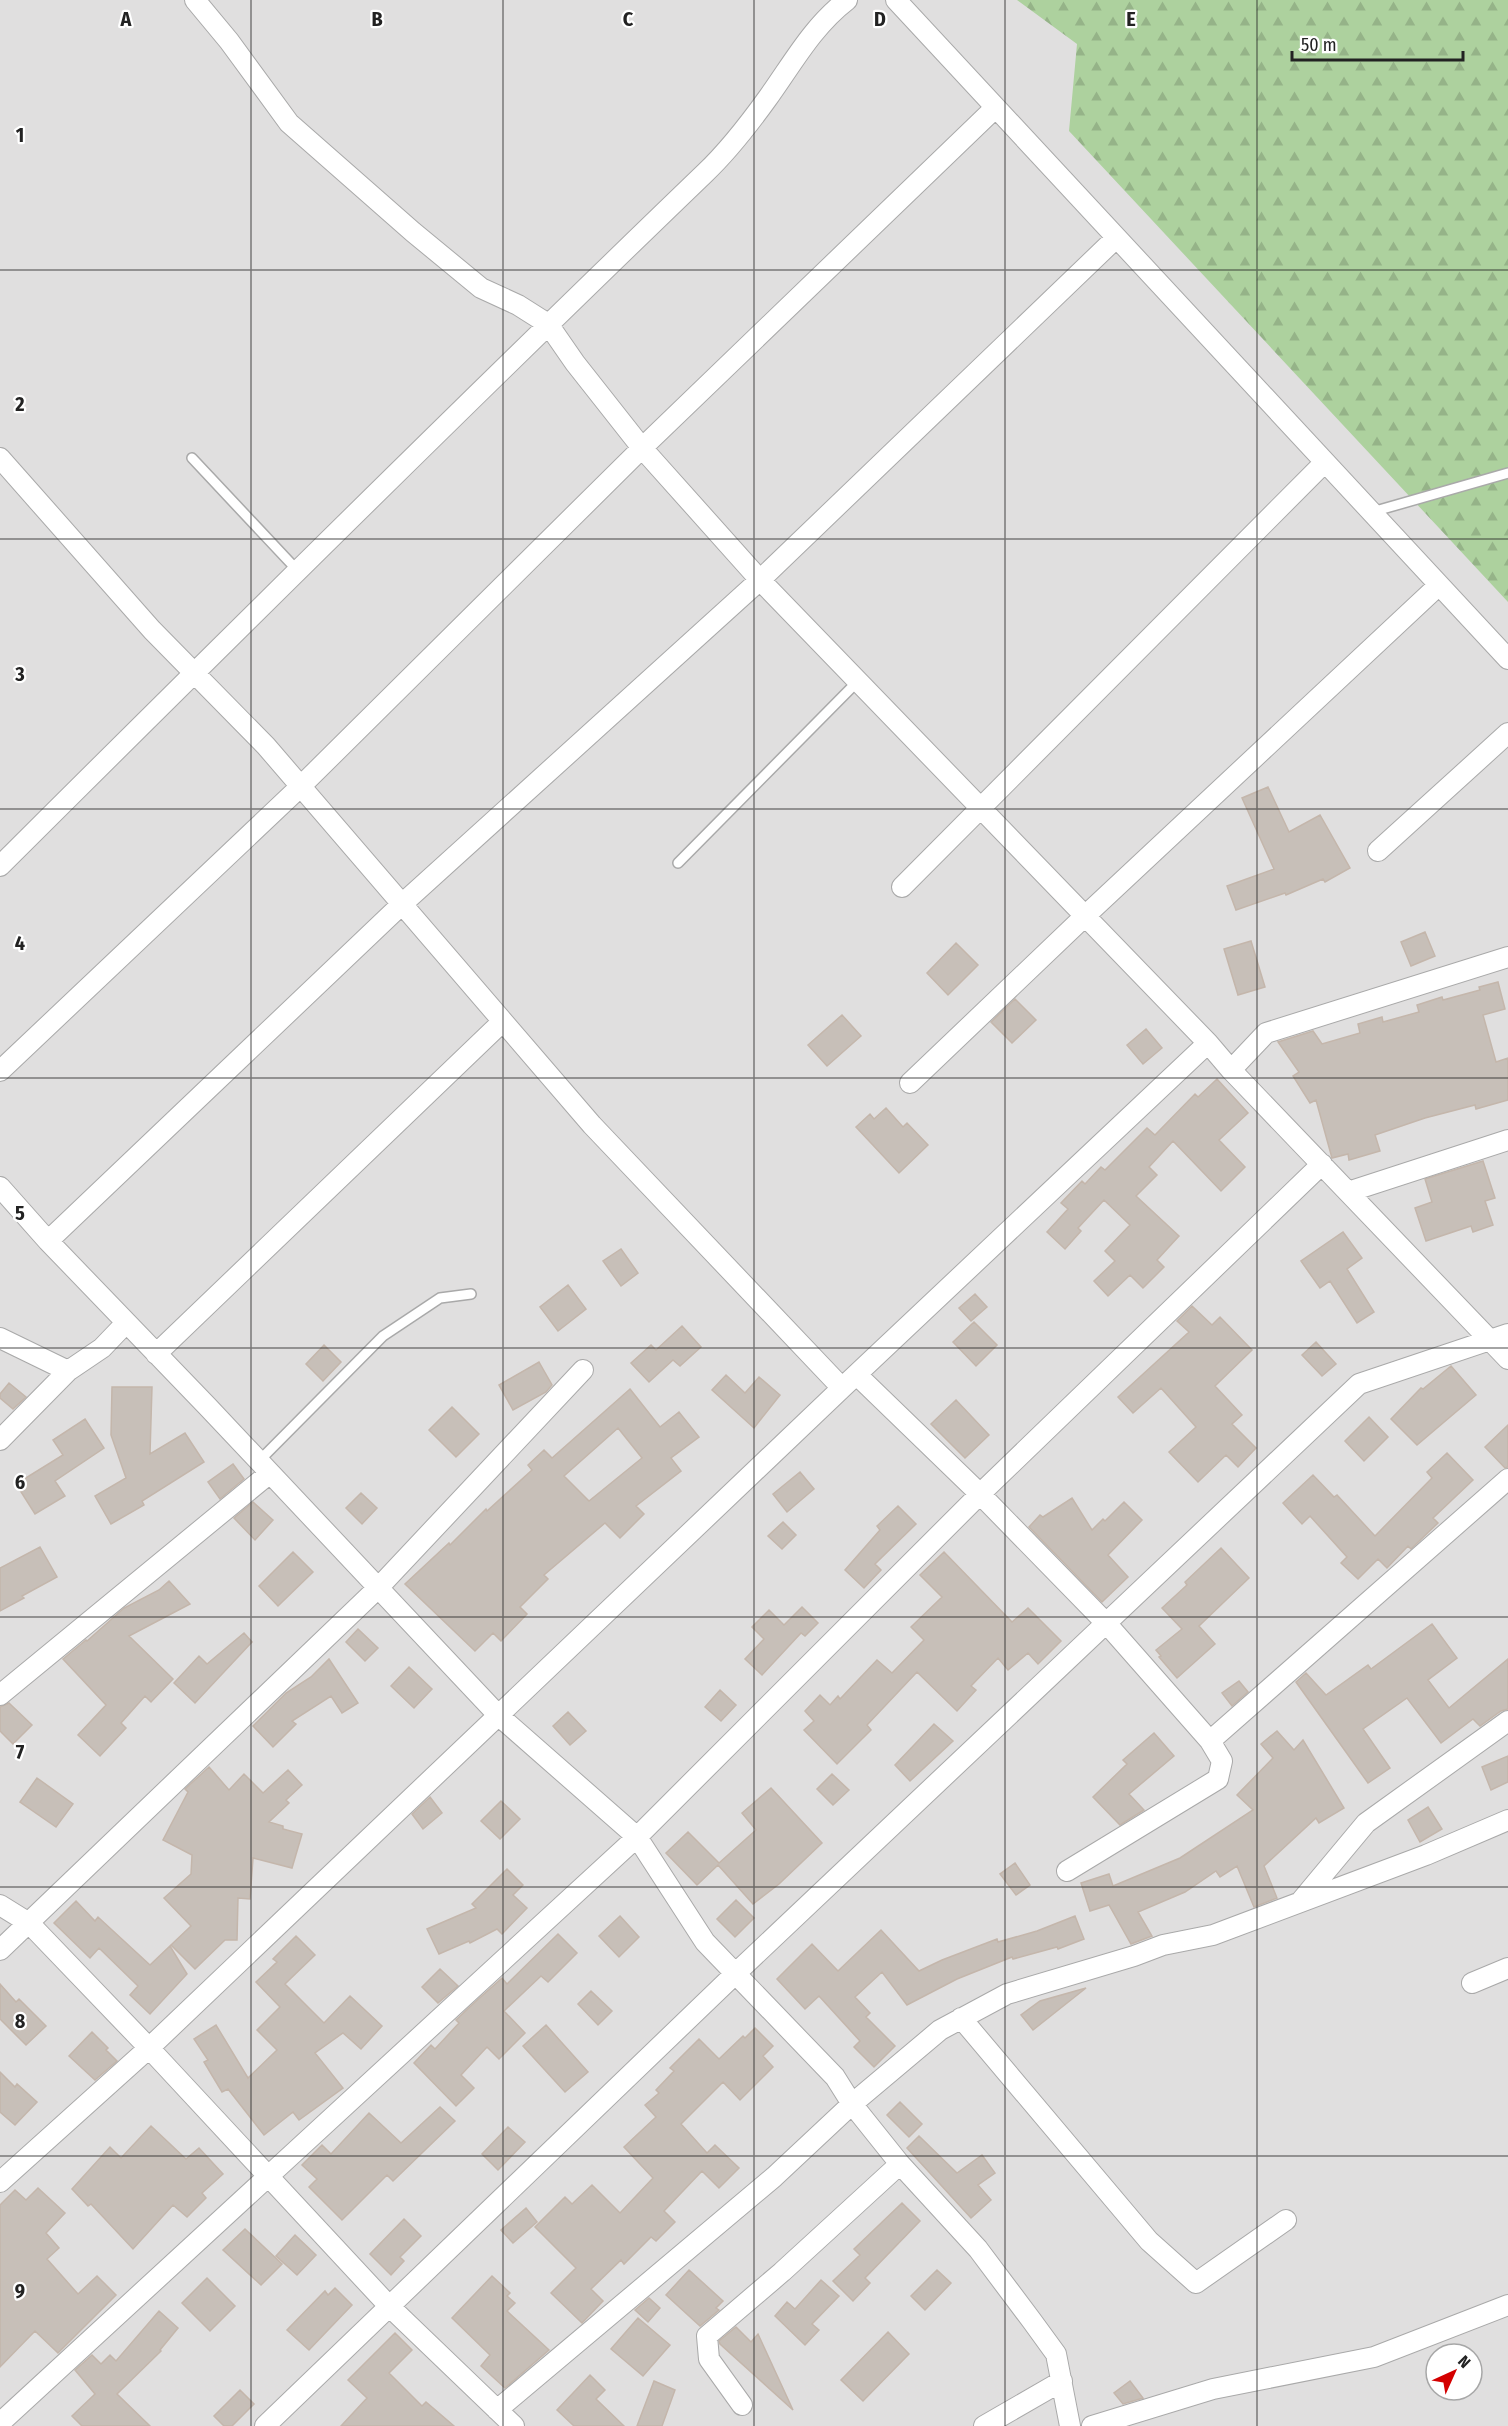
<svg xmlns="http://www.w3.org/2000/svg" width="1508" height="2426" viewBox="0 0 1508 2426" font-family="'Fira Sans Condensed',sans-serif">
<defs>
<pattern id="forest-firs" width="22" height="20" patternUnits="userSpaceOnUse" patternTransform="scale(1.5)"><rect width="22" height="20" fill="#add19e"/><path d="M5 1l3.5 6h-7zM16 11l3.5 6h-7z" fill="#95b388"/></pattern>
</defs>
<rect width="100%" height="100%" fill="#f2efe9"/>
<path fill="#e0dfdf" fill-rule="evenodd" d="M0,0H1508V2426H0ZM1436,2354H1472V2390H1436Z"/>
<path fill="url(#forest-firs)" d="M1017,0H1508V602L1069,131L1077,44Z"/>
<path fill="#c7bfb8" stroke="#c4b6ab" stroke-width="1.5" fill-rule="evenodd" d="M1268,787L1289,832L1320,815L1350,868L1325,882L1323,879L1286,895L1285,893L1236,910L1227,886L1274,869L1242,798Z
M1425,932L1435,956L1411,966L1401,942Z
M1251,941L1265,987L1238,995L1224,949Z
M956,943L978,965L948,995L927,973Z
M1498,982L1505,1009L1483,1015L1496,1062L1508,1058V1100L1476,1109L1475,1105L1425,1118L1375,1135L1380,1151L1349,1160L1348,1154L1332,1158L1316,1100L1310,1103L1293,1076L1299,1072L1278,1042L1313,1031L1322,1044L1360,1033L1358,1024L1382,1017L1383,1022L1419,1012L1417,1005L1442,997L1443,1000L1480,990L1479,987Z
M1015,999L1036,1020L1012,1043L991,1022Z
M842,1015L861,1036L827,1066L808,1045Z
M1146,1029L1162,1048L1143,1064L1127,1045Z
M1217,1079L1248,1113L1219,1140L1245,1167L1221,1191L1173,1141L1149,1167L1157,1175L1136,1196L1179,1236L1157,1260L1164,1267L1143,1288L1130,1275L1108,1296L1094,1281L1115,1261L1105,1251L1130,1225L1104,1200L1078,1228L1081,1231L1065,1249L1047,1232L1068,1209L1061,1203L1082,1181L1085,1184L1101,1167L1105,1170L1147,1128L1155,1135L1195,1094L1198,1097Z
M886,1108L903,1127L907,1123L928,1145L899,1173L856,1127L870,1114L874,1119Z
M1483,1161L1495,1198L1485,1201L1493,1225L1473,1232L1471,1226L1426,1241L1415,1208L1432,1202L1425,1179Z
M1343,1232L1362,1258L1347,1269L1374,1312L1357,1323L1330,1281L1320,1288L1301,1261Z
M621,1249L638,1273L621,1286L603,1261Z
M568,1285L586,1309L558,1331L540,1307Z
M975,1294L987,1307L971,1321L959,1308Z
M1192,1306L1212,1325L1220,1317L1252,1350L1215,1386L1242,1415L1232,1424L1256,1448L1238,1467L1226,1455L1198,1482L1169,1452L1196,1427L1161,1388L1133,1413L1118,1397L1189,1332L1177,1321Z
M974,1322L997,1345L976,1366L953,1342Z
M682,1326L701,1347L680,1366L673,1360L649,1382L631,1363L651,1345L656,1350Z
M1316,1342L1336,1364L1322,1376L1302,1355Z
M324,1345L341,1362L323,1381L306,1364Z
M539,1362L552,1385L546,1392L513,1410L499,1385Z
M1451,1366L1476,1395L1417,1445L1391,1419L1421,1388L1423,1389Z
M726,1375L745,1393L759,1377L780,1395L754,1428L712,1390Z
M9,1383L26,1397L13,1409L0,1398V1394Z
M112,1387H152L150,1454L185,1433L204,1462L142,1501L144,1505L111,1524L95,1496L126,1478L111,1435Z
M630,1389L660,1427L679,1412L699,1437L671,1458L681,1471L636,1506L644,1514L620,1538L605,1523L544,1575L548,1579L520,1607L527,1614L501,1641L493,1633L475,1651L405,1584L449,1543L450,1545L486,1509L487,1511L532,1470L528,1465L544,1450L552,1458ZM618,1428L642,1458L589,1501L564,1476Z
M956,1400L989,1435L965,1458L931,1424Z
M452,1407L479,1434L456,1457L429,1430Z
M1369,1417L1388,1437L1364,1461L1345,1441Z
M85,1419L104,1448L55,1481L65,1496L35,1514L16,1484L63,1455L53,1440Z
M1508,1425V1467L1505,1468L1485,1447Z
M1447,1453L1473,1480L1433,1518L1438,1523L1411,1549L1408,1546L1387,1568L1378,1559L1358,1579L1341,1563L1347,1557L1310,1516L1302,1524L1283,1503L1313,1475L1334,1497L1337,1495L1375,1536L1432,1478L1427,1472Z
M233,1464L244,1479L220,1499L208,1482Z
M800,1472L814,1489L787,1512L773,1494Z
M361,1493L377,1508L362,1524L346,1508Z
M1072,1498L1092,1530L1103,1519L1105,1521L1124,1502L1142,1520L1108,1555L1128,1577L1102,1602L1029,1527L1040,1515L1043,1517Z
M253,1502L273,1520L255,1540L234,1518Z
M898,1506L916,1524L875,1564L881,1570L864,1588L845,1570L880,1530L877,1526Z
M783,1522L796,1535L782,1549L768,1536Z
M40,1547L57,1577L22,1596L24,1598L0,1611V1568Z
M1221,1548L1249,1578L1199,1626L1215,1644L1177,1678L1159,1657L1161,1656L1156,1650L1182,1629L1162,1608L1187,1585L1185,1582Z
M293,1552L313,1572L278,1606L259,1586Z
M944,1552L1012,1622L1028,1608L1061,1641L1038,1664L1028,1653L1008,1670L998,1658L971,1686L976,1690L957,1711L917,1672L867,1725L871,1730L837,1764L804,1730L814,1721L805,1711L820,1695L830,1705L838,1696L840,1699L877,1660L892,1673L924,1640L911,1627L942,1597L920,1575Z
M169,1581L190,1604L129,1636L173,1679L151,1702L145,1696L121,1723L126,1728L100,1756L78,1735L106,1705L63,1659L86,1640L87,1641L124,1608L159,1590Z
M802,1607L818,1623L805,1636L801,1633L762,1675L745,1659L764,1639L752,1627L769,1610L784,1625Z
M1432,1624L1457,1658L1428,1680L1449,1708L1508,1659V1709L1501,1711L1480,1726L1473,1719L1441,1743L1407,1698L1363,1729L1390,1768L1368,1783L1296,1682L1306,1673L1326,1695L1368,1665L1371,1669Z
M358,1629L378,1648L365,1661L346,1642Z
M244,1633L252,1642L195,1703L174,1683L199,1656L207,1664Z
M329,1659L358,1703L342,1713L331,1696L292,1721L296,1724L273,1747L253,1726L286,1693L311,1677Z
M409,1667L432,1689L414,1708L391,1686Z
M1239,1681L1248,1692L1232,1706L1222,1693Z
M720,1690L736,1705L721,1721L705,1707Z
M9,1703L32,1725L13,1744L0,1731V1707Z
M568,1712L586,1731L570,1745L553,1726Z
M934,1724L953,1741L910,1781L895,1765Z
M1277,1731L1294,1750L1303,1740L1344,1808L1319,1823L1316,1818L1264,1866L1277,1898L1254,1907L1237,1866L1220,1877L1216,1871L1185,1892L1138,1912L1152,1936L1131,1944L1109,1905L1090,1911L1081,1883L1109,1874L1113,1886L1180,1858L1253,1810L1237,1795L1273,1758L1261,1744Z
M1154,1733L1174,1756L1129,1794L1144,1810L1120,1825L1093,1797L1127,1764L1123,1760Z
M1508,1756V1782L1491,1790L1482,1767Z
M209,1767L229,1790L244,1774L263,1793L288,1770L302,1785L286,1800L289,1803L269,1822L283,1826V1829L302,1834L292,1868L253,1858L250,1899L238,1898L237,1940H225L195,1969L171,1945L191,1926L164,1898L191,1874L192,1855L163,1840L188,1792L185,1789Z
M832,1774L849,1790L833,1805L817,1789Z
M37,1778L73,1804L56,1827L20,1802Z
M771,1788L822,1843L779,1884L753,1904L718,1865L697,1885L666,1853L688,1832L719,1863L756,1830L742,1813Z
M430,1797L442,1813L423,1829L412,1814Z
M501,1801L520,1819L500,1839L481,1821Z
M1428,1807L1442,1829L1420,1842L1408,1820Z
M1015,1863L1030,1885L1016,1895L1000,1874Z
M507,1869L523,1885L513,1895L527,1908L502,1934L497,1929L470,1943L469,1941L439,1954L427,1929L476,1908L472,1904Z
M736,1900L754,1918L735,1937L717,1919Z
M76,1901L95,1921L98,1917L150,1965L170,1946L187,1974L150,2014L130,1995L138,1986L99,1948L90,1958L54,1923Z
M620,1916L639,1937L619,1957L599,1936Z
M1075,1916L1084,1939L1058,1949L1057,1947L1013,1959L1012,1957L957,1979L907,2005L882,1972L855,1997L870,2013L866,2017L895,2046L874,2067L854,2047L860,2041L819,1996L805,2009L777,1979L812,1944L838,1971L881,1930L919,1971L942,1960L997,1939L998,1942L1037,1931Z
M558,1934L577,1953L548,1982L541,1976L504,2011L525,2033L499,2059L487,2047L461,2075L474,2088L456,2106L414,2063L431,2045L435,2049L459,2023L456,2020L475,2002L502,1978L507,1984Z
M296,1936L315,1955L285,1984L324,2023L350,1996L382,2026L361,2049L343,2033L315,2053L343,2088L299,2120L293,2112L264,2135L228,2089L222,2092L204,2062L208,2060L194,2039L216,2025L248,2078L277,2050L257,2030L280,2007L256,1982L277,1962L273,1959Z
M440,1969L458,1986L438,2003L422,1987Z
M0,1984L16,2002L19,1999L46,2026L26,2045L0,2019Z
M1086,1988L1033,2030L1021,2015L1040,2001Z
M591,1991L612,2011L598,2025L578,2004Z
M546,2025L588,2072L565,2092L523,2046Z
M755,2028L773,2046L763,2056L773,2067L740,2100L723,2082L681,2124L707,2153L715,2145L739,2168L719,2188L702,2171L664,2211L675,2222L656,2241L651,2237L624,2264L621,2260L591,2289L603,2301L582,2323L551,2293L576,2268L535,2227L565,2197L572,2204L592,2185L620,2213L653,2178L624,2147L656,2117L645,2105L659,2093L656,2090L674,2071L670,2068L699,2039L719,2059L743,2036L745,2038Z
M92,2032L108,2048L106,2050L117,2061L95,2080L69,2056Z
M0,2072L15,2087L17,2084L37,2102L15,2125L0,2112Z
M900,2102L922,2124L909,2137L887,2115Z
M440,2107L455,2121L393,2181L387,2175L342,2220L309,2187L317,2179L302,2165L322,2145L331,2154L369,2113L401,2143Z
M151,2126L186,2159L199,2148L223,2174L202,2193L206,2198L187,2217L173,2205L133,2249L91,2204L88,2206L72,2189L110,2147L121,2158Z
M508,2127L525,2142L498,2170L482,2154Z
M919,2136L957,2173L982,2155L995,2173L978,2185L991,2200L971,2218L907,2148Z
M38,2188L65,2213L46,2233L59,2248L47,2259L78,2294L97,2276L116,2295L58,2353L35,2331L0,2367V2205L15,2190L26,2200Z
M902,2203L920,2221L865,2278L870,2283L853,2301L833,2281L860,2255L854,2249Z
M526,2208L537,2222L513,2243L501,2230Z
M404,2219L421,2236L400,2257L404,2261L391,2275L370,2254Z
M245,2229L282,2264L261,2285L223,2250Z
M295,2235L316,2255L297,2275L276,2256Z
M689,2270L723,2301L716,2308L719,2310L700,2326L666,2295Z
M937,2270L951,2283L925,2310L911,2296Z
M492,2276L510,2293L507,2296L515,2303L507,2311L549,2350L505,2388L481,2366L490,2355L452,2318Z
M207,2278L235,2306L210,2331L182,2303Z
M821,2280L839,2296L812,2324L819,2330L805,2345L775,2316L787,2302L795,2309Z
M335,2288L352,2305L309,2350L287,2330L325,2291L328,2295Z
M649,2298L660,2308L648,2322L635,2310Z
M159,2311L178,2328L160,2350L161,2351L117,2394L150,2426H82L72,2416L95,2394L75,2370L92,2355L101,2364L110,2355L116,2361Z
M638,2318L670,2345L643,2376L611,2349Z
M736,2327L751,2342L758,2334L793,2410L720,2344L719,2341Z
M888,2332L909,2354L863,2401L841,2380Z
M395,2333L412,2350L389,2373L422,2406L426,2402L454,2426H341L367,2398L348,2380Z
M590,2375L605,2390L596,2399L624,2426H574L557,2410Z
M654,2381L675,2390L662,2426H637Z
M1130,2381L1143,2398L1123,2404L1114,2393Z
M240,2390L254,2404L232,2426H224L214,2416Z"/>
<g fill="none" stroke-linecap="round" stroke-linejoin="round">
<defs>
<path id="service" d="M192,458L298,571
M1372,512L1508,473
M678,863L858,681
M259,1461L383,1336L440,1298L471,1294"/>
<path id="minor" d="M195,0L229,41L289,123L413,232L481,288L518,305L548,324L575,363L642,448L760,580L1208,1043L1231,1070L1508,1359
M896,0L1508,659
M0,458L152,630L266,746L592,1125L842,1388
M1378,851L1508,733
M0,866C233,634 467,402 705,173C727,152 749,124 767,99C793,63 812,27 847,0
M902,887L1325,462
M1231,1070L1266,1033L1508,957
M0,1071L300,787L642,448L995,108
M910,1083L1085,916L1439,585
M0,1187L48,1241L207,1406L498,1715L637,1837L705,1942L835,2077L852,2104L900,2164L978,2249L1032,2321L1056,2354L1070,2426
M1348,1192L1508,1140
M48,1241L401,905L760,580L1116,238
M0,1338L68,1371
M156,1354L502,1022
M857,1375L980,1494L1107,1624L1210,1741L1222,1761L1218,1779L1067,1871
M0,1440L68,1371L102,1348L126,1323
M0,1695L270,1473
M1210,1741L1508,1479
M1301,1901L1366,1823L1508,1721
M0,1905L29,1923L149,2048L389,2306L514,2426
M0,1950L379,1587L583,1370
M1472,1983L1508,1968
M961,2018L1149,2241L1196,2283L1286,2220
M0,2182L149,2048L842,1388L1208,1043
M742,2405L709,2359L707,2336L782,2272L900,2164
M497,2410L774,2177L852,2104L940,2030L1007,1994L1134,1956L1163,1945L1213,1935L1426,1855L1508,1820
M0,2423L637,1837L980,1494L1322,1164
M265,2426L736,1973L1359,1384L1508,1334
M984,2426L1062,2381
M1092,2426L1213,2389L1374,2357L1508,2305"/>
</defs>
<use href="#service" stroke="#a9a9a9" stroke-width="12"/>
<use href="#minor" stroke="#a9a9a9" stroke-width="22"/>
<use href="#service" stroke="#fff" stroke-width="9"/>
<use href="#minor" stroke="#fff" stroke-width="20"/>
</g>
<path fill="none" stroke="#222" stroke-width="1.5" stroke-opacity="0.55" d="M251,0V2426M503,0V2426M754,0V2426M1005,0V2426M1257,0V2426M0,270H1508M0,539H1508M0,809H1508M0,1078H1508M0,1348H1508M0,1617H1508M0,1887H1508M0,2156H1508"/>
<g font-size="20" text-anchor="middle" font-weight="bold" fill="#222" stroke="#fff" stroke-width="4.5" stroke-linejoin="round" paint-order="stroke">
<text x="126" y="26">A</text>
<text x="377" y="26">B</text>
<text x="628" y="26">C</text>
<text x="880" y="26">D</text>
<text x="1131" y="26">E</text>
<text x="20" y="142">1</text>
<text x="20" y="411">2</text>
<text x="20" y="681">3</text>
<text x="20" y="950">4</text>
<text x="20" y="1220">5</text>
<text x="20" y="1489">6</text>
<text x="20" y="1759">7</text>
<text x="20" y="2028">8</text>
<text x="20" y="2298">9</text>
</g>
<g transform="translate(1454 2372) rotate(45)"><circle r="28" fill="#ffffff" stroke="#a7a7a7" stroke-width="1.5"/>
<path d="M0-4.5L10 22L0 15L-10 22Z" fill="#d40000"/>
<text y="-9" font-size="16" font-weight="bold" text-anchor="middle" fill="#222222">N</text>
</g>
<path d="M1292 51v9h171v-9" fill="none" stroke="#222222" stroke-width="3"/>
<text x="1301" y="51" font-size="18" fill="#222222" stroke="#ffffff" stroke-width="4.5" paint-order="stroke">50 m</text>
</svg>
